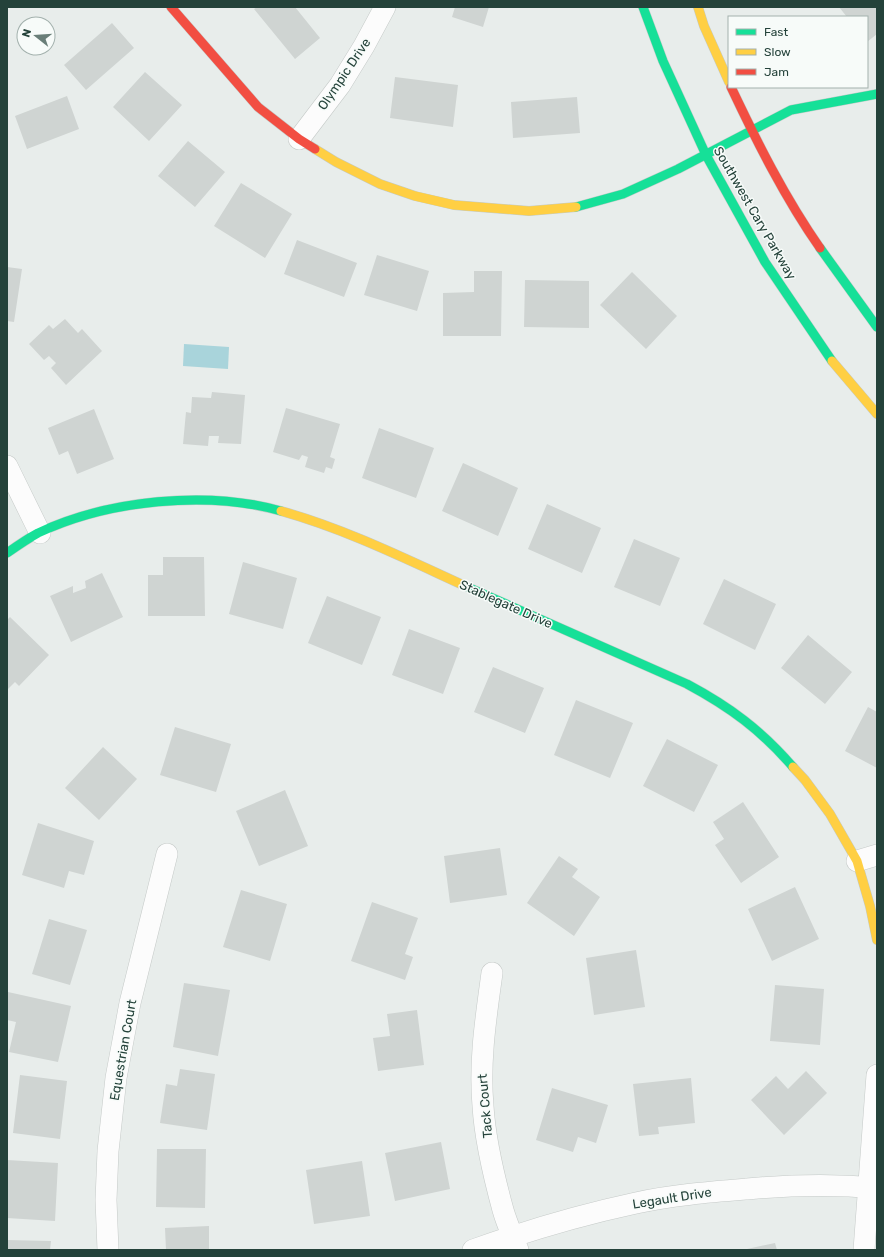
<svg xmlns="http://www.w3.org/2000/svg" width="884" height="1257" viewBox="0 0 884 1257" font-family="Rubik,sans-serif">
<rect width="100%" height="100%" fill="#e8edeb"/>
<path fill="#a9d4db" d="M184,344L229,347L228,369L183,366Z"/>
<path fill="#cfd4d2" d="M257,7H295L320,38L295,59L254,9Z
M455,7H489L483,27L452,17Z
M839,7H877V34L867,42V17H847Z
M112,23L134,48L86,90L64,65Z
M145,72L182,105L149,141L113,107Z
M395,77L458,85L453,127L390,118Z
M67,96L79,129L27,149L15,116Z
M577,97L580,133L513,138L511,102Z
M188,141L225,172L195,207L158,176Z
M241,183L292,214L265,258L214,226Z
M297,240L357,263L344,297L284,274Z
M377,255L429,271L417,311L364,295Z
M7,267L22,269L14,322L7,321Z
M474,271H502L501,336H443V293L474,292Z
M632,272L677,316L646,349L600,305Z
M525,280L589,281V328L524,327Z
M65,319L78,333L82,329L102,351L66,385L51,368L56,363L49,356L44,360L29,344L49,325L53,329Z
M212,392L245,395L241,444L218,443L219,436H209L208,446L183,444L186,412L191,413L192,397L211,398Z
M286,408L340,424L330,457L335,459L332,469L326,467L324,473L305,467L308,457L302,455L299,460L273,452Z
M94,409L114,459L77,474L68,451L59,455L48,428Z
M379,428L434,448L416,498L362,478Z
M463,463L518,488L498,536L442,511Z
M547,504L601,528L582,573L528,549Z
M634,539L680,558L660,606L614,587Z
M163,557H204L205,616H148V575H163Z
M243,562L297,578L283,629L229,614Z
M102,573L123,617L71,642L50,596L73,586V593L86,588L85,581Z
M724,579L776,604L755,650L703,624Z
M327,596L381,617L362,665L308,643Z
M10,617L49,655L19,686L15,682L7,690V620Z
M409,629L460,648L443,694L392,675Z
M808,635L852,672L825,704L781,668Z
M493,667L544,688L525,733L474,712Z
M576,700L633,723L610,778L554,755Z
M868,707L877,712V768L845,751Z
M175,727L231,744L216,792L160,775Z
M667,739L718,765L694,812L643,786Z
M103,747L137,779L99,820L65,788Z
M285,790L308,846L259,866L236,811Z
M743,802L779,857L741,883L715,845L724,839L713,822Z
M38,823L94,841L84,875L69,871L64,888L22,875Z
M500,848L507,895L450,903L444,856Z
M559,856L578,869L572,877L600,897L574,936L527,903Z
M795,887L819,939L772,961L748,909Z
M241,890L287,904L270,961L223,947Z
M372,902L418,918L405,954L413,957L405,980L351,961Z
M49,919L87,930L70,985L32,974Z
M636,950L645,1007L594,1015L586,958Z
M184,983L230,990L218,1056L173,1047Z
M775,985L824,989L820,1045L770,1041Z
M8,992L71,1006L58,1062L9,1052L16,1022L7,1020Z
M417,1010L424,1065L378,1071L373,1038L390,1036L387,1014Z
M180,1069L215,1074L207,1130L160,1123L166,1084L177,1086Z
M806,1071L827,1093L784,1135L751,1100L776,1076L788,1089Z
M20,1075L67,1081L60,1139L13,1133Z
M691,1078L695,1123L658,1127L659,1134L639,1136L633,1084Z
M552,1088L608,1105L596,1143L578,1137L573,1152L536,1140Z
M441,1142L450,1189L395,1201L385,1153Z
M157,1149H206L205,1208L156,1207Z
M7,1160L58,1163L55,1221L7,1218Z
M362,1161L370,1216L314,1224L306,1170Z
M209,1226V1250H166L165,1228Z
M7,1240L51,1241L50,1250H7Z
M775,1243L777,1250H748L747,1249Z"/>
<g fill="none" stroke-linecap="round" stroke-linejoin="round">
<defs>
<path id="street" d="M299,139L340,85L364,46L385,7
M7,466L40,533
M857,861L877,855
M492,973C486,1017 479,1061 483,1106C485,1141 494,1177 503,1210C507,1224 513,1237 518,1250
M108,1250L106,1200L108,1151L116,1078L130,1003L167,854
M473,1250C526,1231 580,1215 636,1203C672,1195 710,1192 747,1189C790,1185 834,1184 877,1188
M864,1250L877,1075"/>
<path id="fast" d="M643,7L663,61L706,155L765,262L832,361
M576,207L623,194L678,169L791,110L877,94
M820,248L877,327
M7,553C17,546 27,539 38,533C108,500 207,490 281,511
M463,585L687,684C730,707 761,730 793,767"/>
<path id="slow" d="M698,7L704,26L729,82
M315,149L336,162L380,184L415,196L454,205L529,211L576,207
M832,361L877,414
M281,511C345,529 404,558 463,585
M793,767L805,780L830,814L857,861L870,906L877,940"/>
<path id="jam" d="M171,7L258,107L299,139L315,149
M731,87C757,142 785,198 820,248"/>
</defs>
<use href="#street" stroke="#c5cac8" stroke-width="22"/>
<use href="#fast" stroke="#c3cbc8" stroke-width="10"/>
<use href="#slow" stroke="#c3cbc8" stroke-width="10"/>
<use href="#jam" stroke="#c3cbc8" stroke-width="10"/>
<use href="#street" stroke="#fcfcfc" stroke-width="21"/>
<use href="#fast" stroke="#16e098" stroke-width="9"/>
<use href="#slow" stroke="#ffcf43" stroke-width="9"/>
<use href="#jam" stroke="#f24e42" stroke-width="9"/>
</g>
<g text-anchor="middle" dominant-baseline="central" stroke-width="3" stroke-linejoin="round" paint-order="stroke">
<g font-size="13" fill="#24423a" stroke="#f7fbf9">
<text transform="translate(344 74) rotate(-56)">Olympic Drive</text>
<text transform="translate(755 213) rotate(60)">Southwest Cary Parkway</text>
<text transform="translate(506 604) rotate(24)">Stablegate Drive</text>
<text transform="translate(123 1050) rotate(-80)">Equestrian Court</text>
<text transform="translate(485 1106) rotate(-95)">Tack Court</text>
<text transform="translate(672 1198) rotate(-9)">Legault Drive</text>
</g>
</g>
<rect width="884" height="1257" fill="none" stroke="#24423a" stroke-width="16"/>
<rect x="728" y="16" width="140" height="72" fill="#f7fbf9" stroke="#a3b1ad"/>
<rect x="736" y="29" width="20" height="6" fill="#16e098" stroke="#a3b1ad"/>
<text x="764" y="36" font-size="12" fill="#24423a">Fast</text>
<rect x="736" y="49" width="20" height="6" fill="#ffcf43" stroke="#a3b1ad"/>
<text x="764" y="56" font-size="12" fill="#24423a">Slow</text>
<rect x="736" y="69" width="20" height="6" fill="#f24e42" stroke="#a3b1ad"/>
<text x="764" y="76" font-size="12" fill="#24423a">Jam</text>
<g transform="translate(36 36) rotate(287)"><circle r="19" fill="#f7fbf9" stroke="#a3b1ad"/>
<path d="M0-3L7 15L0 10L-7 15Z" fill="#697e78"/>
<text y="-6" font-size="11" font-weight="bold" text-anchor="middle" fill="#24423a">N</text>
</g>
</svg>
